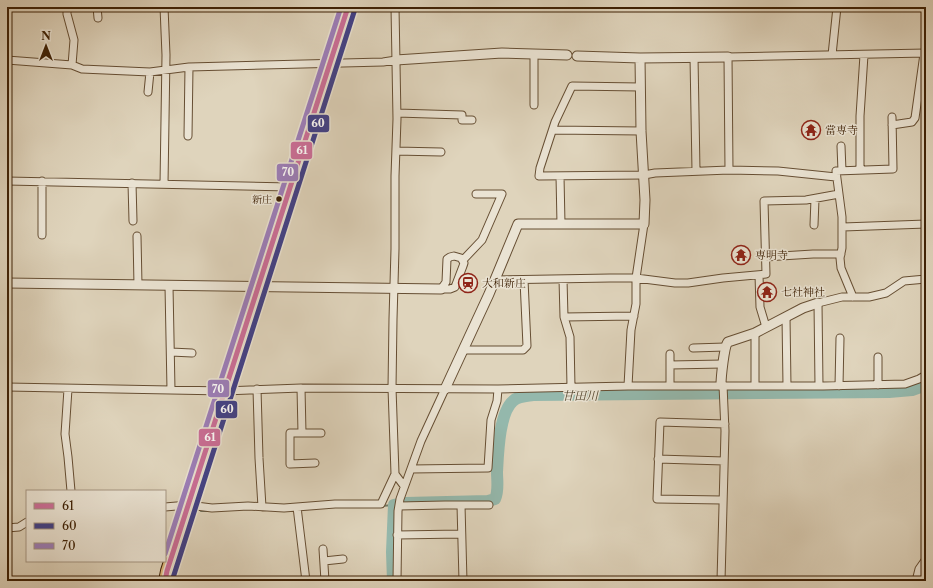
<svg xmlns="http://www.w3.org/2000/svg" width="933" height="588" viewBox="0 0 933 588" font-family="'Libre Caslon Text','Noto Serif JP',serif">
<rect width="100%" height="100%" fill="#dfd4bc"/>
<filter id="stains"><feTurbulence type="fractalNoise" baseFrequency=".005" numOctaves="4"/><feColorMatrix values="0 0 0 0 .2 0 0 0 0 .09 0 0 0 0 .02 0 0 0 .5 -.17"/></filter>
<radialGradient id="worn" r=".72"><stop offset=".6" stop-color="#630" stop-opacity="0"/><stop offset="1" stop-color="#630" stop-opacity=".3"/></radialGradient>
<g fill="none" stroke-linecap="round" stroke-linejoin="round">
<path stroke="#727c69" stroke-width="2" d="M381,506L394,505
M201,511H211"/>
<path stroke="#94b8ac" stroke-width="12" d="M393,581L392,552L394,505L406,503L488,501L495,499C499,491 497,481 497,472C498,454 499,413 513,401C518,396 526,396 533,395L889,392L912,390L926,385"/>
<defs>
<path id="minor" d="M67,7V14L74,40L72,65
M97,7L98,18
M395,7L397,119L395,176V249L393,319L392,388L395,474L404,486
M534,54V105
M832,55L837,7
M694,57L696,171
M7,60L72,65L82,69L150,72L189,67L383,62L396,60
M640,87L572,86L555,122L540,168L539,176L644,175L655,173L729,170L778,171L836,177
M148,92L150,72
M397,113L462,115V120H472
M892,125L912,122L915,118L924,54
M553,130L641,131
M188,136L189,67
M841,146L842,171
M396,151L441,152
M729,170L728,57L926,53
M860,170V116L864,55
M560,176L561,224
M7,181L290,187
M42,181V235
M132,183L133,221
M164,184L166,55L164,7
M814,225L815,199
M843,227L926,224
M137,236L138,285
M454,256L461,258L464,263L463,266L455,287L450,289H441L446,282L447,259L450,257Z
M765,257L813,254H841
M463,260L482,240L502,194H476
M759,275L760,307L766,327
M563,279L564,317L570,337L571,387
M494,280L610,278H636L675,283H688L723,278L766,274L764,201L806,200L839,194
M169,286L171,390
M853,297L841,268L840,258L842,248V217L836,171L893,169L892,117
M564,317L634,316
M786,317L787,386
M755,333V386
M693,348L725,347
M463,350H523L527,346L524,280
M171,352L192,353
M670,354V386
M670,365L723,364
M878,385V357
M628,386L631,330L636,304V278L644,224
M819,386L818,303L842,297H869L886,293L904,281L926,279
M839,386L840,338
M7,387L225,391L301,388L498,389L628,386H823L905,384L919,379L926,375
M301,388L302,433
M68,389L65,434L68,457L71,491
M257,389L259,458L262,507
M658,459L724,461
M315,463L290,464V433H321
M411,469L488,468L491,420L497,401L498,389
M722,500L657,499L660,422L725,424
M461,505L463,581
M399,506L445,505H489
M165,507L188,505L212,508L248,506L284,508L335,504H381L395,474
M297,507L306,581
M7,528V581
M7,528L19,527L27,522
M397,535L461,534
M323,549L325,581
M324,561L343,559
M397,581L398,511L400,499L421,441L445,389
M721,581L725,431L723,385
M916,581L919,569L926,559"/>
<path id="tertiary" d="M577,56L640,58L728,57
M396,60L502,53L567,55
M7,283L441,289
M721,385C721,378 724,346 728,342L755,333L803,308L818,303
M445,389L489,294L518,224H644L645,200L641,131L640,58"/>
<path id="trunk" d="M165,581L167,571L348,7"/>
</defs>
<use href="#minor" stroke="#664e33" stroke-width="9"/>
<use href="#tertiary" stroke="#664e33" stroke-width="11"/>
<use href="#trunk" stroke="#3e2105" stroke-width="14"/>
<use href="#minor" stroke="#eae3d3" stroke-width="7"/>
<use href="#tertiary" stroke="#eae3d3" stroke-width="9"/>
<use href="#trunk" stroke="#e0ba7e" stroke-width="12"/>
<defs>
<path id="bus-1" d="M165,581L167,571L348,7"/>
<path id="bus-2" d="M172,581L355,9"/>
<path id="bus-3" d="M165,554L341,7"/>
</defs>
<use href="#bus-1" stroke="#eae3d3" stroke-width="8"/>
<use href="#bus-2" stroke="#eae3d3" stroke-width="8"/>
<use href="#bus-3" stroke="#eae3d3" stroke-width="8"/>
<use href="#bus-1" stroke="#cb6e97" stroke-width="5"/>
<use href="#bus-2" stroke="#414188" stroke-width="5"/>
<use href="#bus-3" stroke="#9c7eb9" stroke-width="5"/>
</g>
<defs>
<symbol id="temple-ring" viewBox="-11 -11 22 22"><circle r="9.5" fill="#eae3d3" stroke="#8f2418" stroke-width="1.5"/><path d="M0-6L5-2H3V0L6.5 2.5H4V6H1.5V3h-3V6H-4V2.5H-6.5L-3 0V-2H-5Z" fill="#8f2418"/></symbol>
<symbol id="station-ring" viewBox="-11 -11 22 22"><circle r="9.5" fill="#eae3d3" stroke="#8f2418" stroke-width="1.5"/><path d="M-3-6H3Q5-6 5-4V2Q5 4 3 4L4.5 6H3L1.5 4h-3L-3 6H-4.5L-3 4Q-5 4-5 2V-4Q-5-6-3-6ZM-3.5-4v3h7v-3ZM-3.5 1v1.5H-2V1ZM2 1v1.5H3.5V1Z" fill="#8f2418"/></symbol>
</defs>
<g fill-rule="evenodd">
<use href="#temple-ring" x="800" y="119" width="22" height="22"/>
<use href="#temple-ring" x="730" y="244" width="22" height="22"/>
<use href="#station-ring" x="457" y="272" width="22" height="22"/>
<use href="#temple-ring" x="756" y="281" width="22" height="22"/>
</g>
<circle fill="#3e2105" stroke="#eae3d3" stroke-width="1.5" cx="279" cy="199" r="3.5"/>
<g text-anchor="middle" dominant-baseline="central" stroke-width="3" stroke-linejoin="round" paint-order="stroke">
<g font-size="10" fill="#3e2105" stroke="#eae3d3" text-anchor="end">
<text x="272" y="199">新庄</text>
</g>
<g font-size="11" fill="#3e2105" stroke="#eae3d3" text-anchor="start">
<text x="825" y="130">當専寺</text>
<text x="755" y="255">専明寺</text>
<text x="482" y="283">大和新庄</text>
<text x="781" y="292">七社神社</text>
</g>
<g font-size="12" font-style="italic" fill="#54472f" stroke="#eae3d3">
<text x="580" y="395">甘田川</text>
</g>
</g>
<g stroke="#eae3d3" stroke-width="1.5">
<rect x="307" y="114" width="23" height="19" rx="4" fill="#414188"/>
<rect x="290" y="141" width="23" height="19" rx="4" fill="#cb6e97"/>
<rect x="276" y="163" width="23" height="19" rx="4" fill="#9c7eb9"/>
<rect x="207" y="379" width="23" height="19" rx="4" fill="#9c7eb9"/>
<rect x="215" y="400" width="23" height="19" rx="4" fill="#414188"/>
<rect x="198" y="428" width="23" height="19" rx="4" fill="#cb6e97"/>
</g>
<g font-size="11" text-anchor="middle" font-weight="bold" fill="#fff">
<text x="318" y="127">60</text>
<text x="302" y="154">61</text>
<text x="288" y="176">70</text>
<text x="218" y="393">70</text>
<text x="227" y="413">60</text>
<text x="210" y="441">61</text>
</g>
<rect width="933" height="588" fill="none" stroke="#dfd4bc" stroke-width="24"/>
<rect x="8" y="8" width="917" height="572" fill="none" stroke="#3e2105" stroke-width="2"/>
<rect x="12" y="12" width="909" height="564" fill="none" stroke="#3e2105"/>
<rect x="26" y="490" width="140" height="72" fill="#eae3d3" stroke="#a59581"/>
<rect x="34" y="503" width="20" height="6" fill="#cb6e97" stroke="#a59581"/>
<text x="62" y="510" font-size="12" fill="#3e2105">61</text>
<rect x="34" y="523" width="20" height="6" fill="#414188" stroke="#a59581"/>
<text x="62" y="530" font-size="12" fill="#3e2105">60</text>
<rect x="34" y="543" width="20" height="6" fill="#9c7eb9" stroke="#a59581"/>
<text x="62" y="550" font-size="12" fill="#3e2105">70</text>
<g transform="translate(46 46)" stroke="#eae3d3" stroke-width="3" paint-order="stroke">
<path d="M0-3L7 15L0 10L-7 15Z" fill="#3e2105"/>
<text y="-6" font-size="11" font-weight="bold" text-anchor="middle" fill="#3e2105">N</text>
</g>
<rect width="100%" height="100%" filter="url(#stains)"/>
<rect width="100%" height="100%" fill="url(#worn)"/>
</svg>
